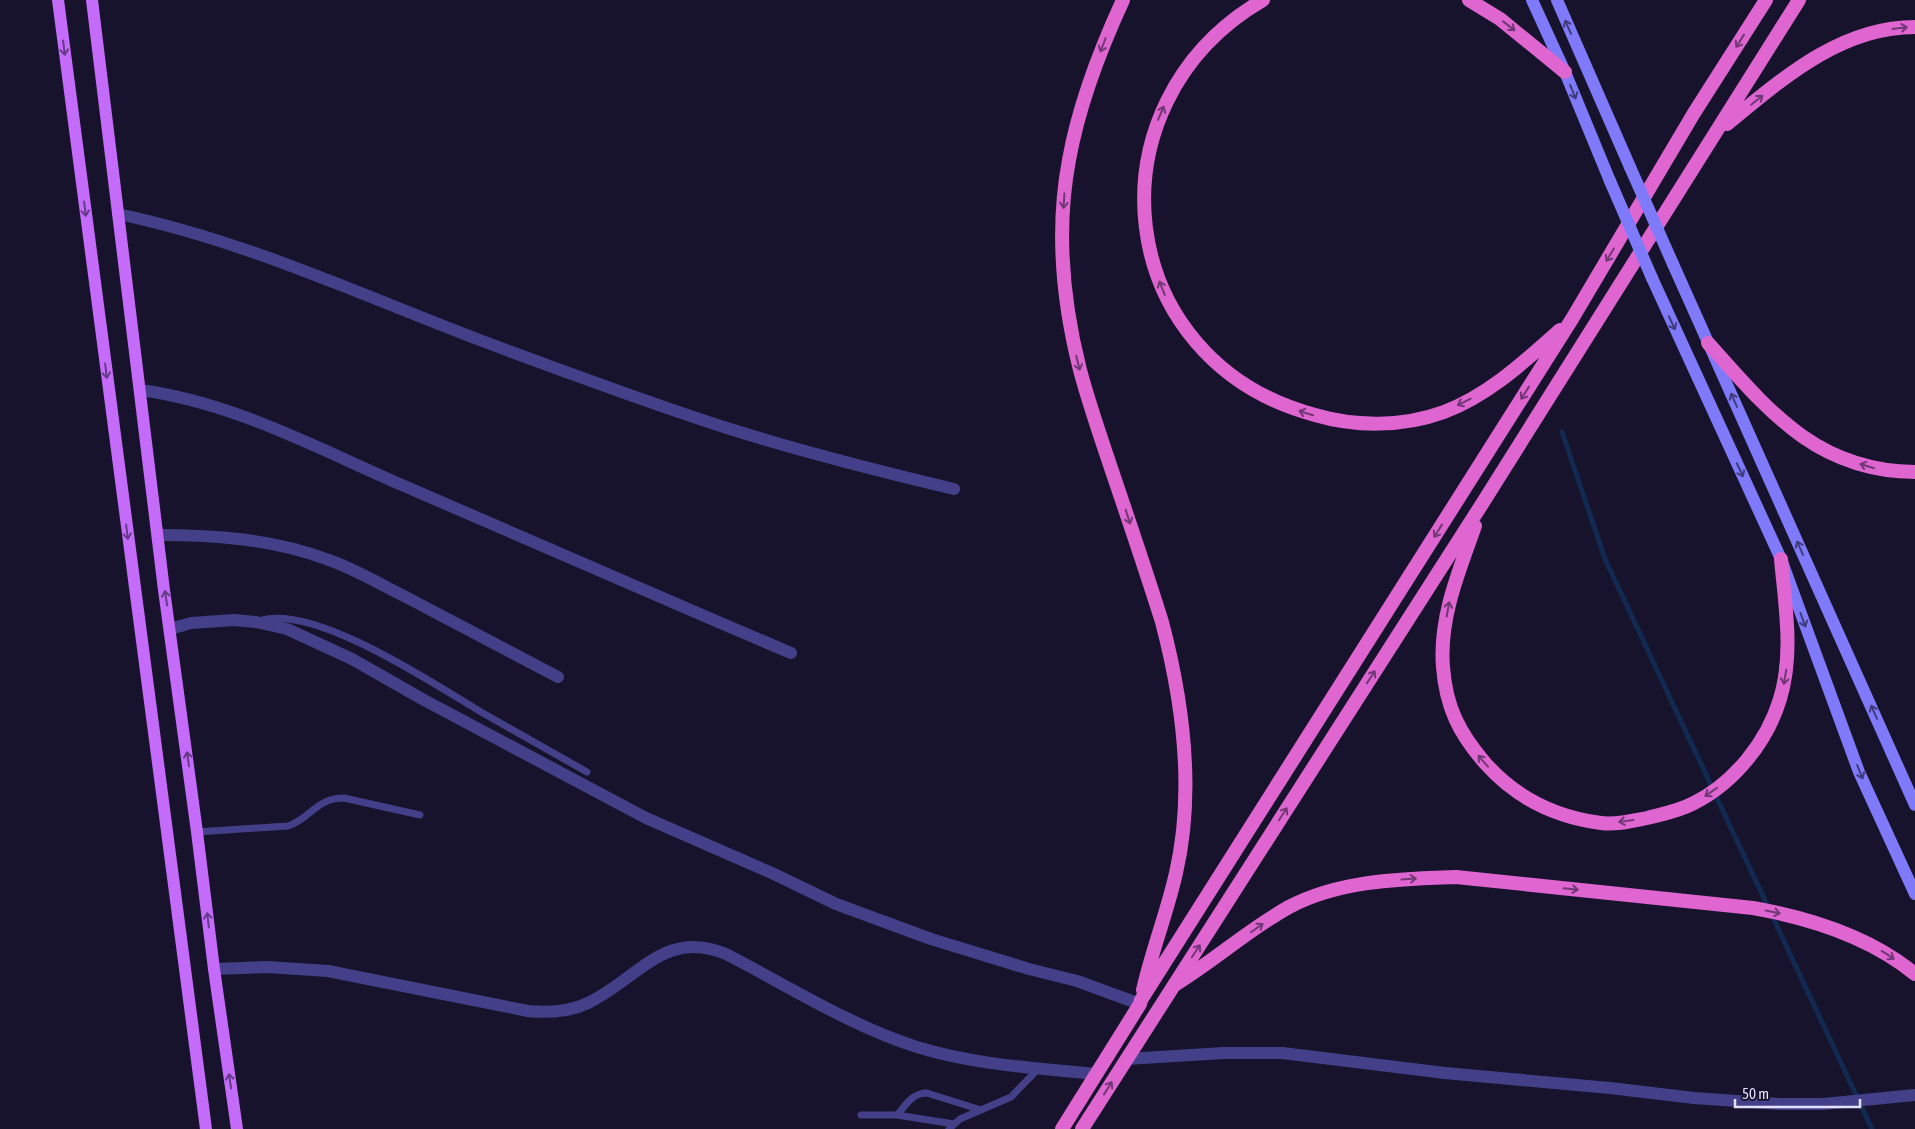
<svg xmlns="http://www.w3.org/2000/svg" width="1915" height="1129" viewBox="0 0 1915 1129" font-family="'Asap Condensed',sans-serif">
<rect width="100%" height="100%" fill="#17132c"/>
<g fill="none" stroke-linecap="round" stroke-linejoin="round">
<path stroke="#122951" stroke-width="5" d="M1562,432L1605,559L1872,1129"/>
<path stroke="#434089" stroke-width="7" d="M259,621C312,602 434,684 481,712C516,732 551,752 587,772
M197,832L288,826C310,819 316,798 344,798L420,815
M861,1115H897L954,1124
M897,1115C906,1105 912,1093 927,1093L981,1110
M949,1129L960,1119L1011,1097L1039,1068"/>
<path stroke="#434089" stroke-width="12" d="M118,214C243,240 359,294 477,339C560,370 643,401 727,428C802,452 878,471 954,489
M140,390C232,402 317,448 402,485C532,541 661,598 791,653
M158,535C214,535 273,539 326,559C353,568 378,583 404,596C456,623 507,650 558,677
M170,629L191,623L234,620L256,622L287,629L352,659L424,700L646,818L774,874L836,904L931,939L1029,969L1077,981L1140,1004
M214,969L267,967L328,971L528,1011C548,1013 569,1012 588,1003C638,979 665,928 726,954C788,986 851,1026 917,1047C975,1065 1037,1068 1096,1074
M1126,1059L1224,1053H1282L1445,1073L1610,1088L1694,1098L1780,1104H1823L1915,1095"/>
<path stroke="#7e7afa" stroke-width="12" d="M1532,0L1565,72L1610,181
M1557,0L1630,167
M1673,264L1915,805
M1652,278L1781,559L1859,772L1915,894"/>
<path stroke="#c56bf9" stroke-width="12" d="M58,0L206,1129
M92,0L164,590L197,832L214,969L237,1129"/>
<path stroke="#df65d0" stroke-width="14" d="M1123,0C1099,52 1079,104 1069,160C1056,229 1063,303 1080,370C1089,404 1101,438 1112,471C1129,521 1146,571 1162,622C1183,702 1195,791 1176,873C1167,913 1152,950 1143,990
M1263,0C1084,104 1112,361 1315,415C1356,427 1403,427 1444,412C1489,395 1525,361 1560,330
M1469,0L1500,19L1565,72
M1727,124C1782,79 1840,27 1915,27
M1708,343C1768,410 1816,471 1915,472
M1475,526C1459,571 1439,618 1443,667C1446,707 1459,733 1485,763C1516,798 1555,817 1601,823C1616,825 1632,821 1647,818C1663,814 1679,811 1694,803C1734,783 1767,742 1780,699C1794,653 1785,605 1781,559
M1176,984C1215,960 1249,929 1289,907C1340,880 1401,879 1456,877L1753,908C1810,918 1870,937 1915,974
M1062,1129L1140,1004L1141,1000L1572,319L1694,113L1766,0
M1082,1129L1482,504L1799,0"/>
<path stroke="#7e7afa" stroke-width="12" d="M1630,167L1673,264
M1610,181L1652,278"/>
</g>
<defs><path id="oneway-shaft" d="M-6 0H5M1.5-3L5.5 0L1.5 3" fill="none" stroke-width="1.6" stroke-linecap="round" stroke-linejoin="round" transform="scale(1.25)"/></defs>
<g stroke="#713876">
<use href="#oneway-shaft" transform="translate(1509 26) rotate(38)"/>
<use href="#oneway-shaft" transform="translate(1900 28) rotate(-7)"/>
<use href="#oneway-shaft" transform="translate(1740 41) rotate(122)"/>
<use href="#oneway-shaft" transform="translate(1103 45) rotate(111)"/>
<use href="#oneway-shaft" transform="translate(1757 100) rotate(-39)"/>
<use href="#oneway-shaft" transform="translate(1161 113) rotate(-67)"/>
<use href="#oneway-shaft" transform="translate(1064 201) rotate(93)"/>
<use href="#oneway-shaft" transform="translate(1610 255) rotate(121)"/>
<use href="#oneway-shaft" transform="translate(1162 288) rotate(-112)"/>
<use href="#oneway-shaft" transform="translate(1078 363) rotate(76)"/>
<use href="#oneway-shaft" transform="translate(1525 393) rotate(122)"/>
<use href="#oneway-shaft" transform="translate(1464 402) rotate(153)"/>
<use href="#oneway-shaft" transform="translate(1306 413) rotate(-163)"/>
<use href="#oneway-shaft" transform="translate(1867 466) rotate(-163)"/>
<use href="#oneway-shaft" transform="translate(1128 517) rotate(72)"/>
<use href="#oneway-shaft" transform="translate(1438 531) rotate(122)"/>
<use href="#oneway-shaft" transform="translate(1448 609) rotate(-80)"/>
<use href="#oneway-shaft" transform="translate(1371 677) rotate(-57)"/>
<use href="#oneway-shaft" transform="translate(1785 677) rotate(100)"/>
<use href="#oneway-shaft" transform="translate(1483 761) rotate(-131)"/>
<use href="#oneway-shaft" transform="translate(1711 792) rotate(145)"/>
<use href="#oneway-shaft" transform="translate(1283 814) rotate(-57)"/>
<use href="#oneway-shaft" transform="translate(1626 821) rotate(172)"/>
<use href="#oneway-shaft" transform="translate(1409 879) rotate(-4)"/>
<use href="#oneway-shaft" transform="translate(1571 889) rotate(6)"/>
<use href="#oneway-shaft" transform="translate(1773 912) rotate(11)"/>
<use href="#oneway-shaft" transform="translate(1257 928) rotate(-35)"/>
<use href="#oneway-shaft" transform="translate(1196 951) rotate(-57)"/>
<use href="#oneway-shaft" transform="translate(1888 955) rotate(33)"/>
<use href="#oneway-shaft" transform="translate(1108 1088) rotate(-58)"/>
</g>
<g stroke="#403c7e">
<use href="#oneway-shaft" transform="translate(1568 27) rotate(-114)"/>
<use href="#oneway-shaft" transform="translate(1573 92) rotate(68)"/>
<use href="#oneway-shaft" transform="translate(1672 323) rotate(65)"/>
<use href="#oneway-shaft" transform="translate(1734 400) rotate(-114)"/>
<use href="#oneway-shaft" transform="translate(1740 470) rotate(65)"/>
<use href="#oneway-shaft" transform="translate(1800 548) rotate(-114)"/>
<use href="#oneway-shaft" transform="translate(1803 620) rotate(70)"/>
<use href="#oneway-shaft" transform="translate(1874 712) rotate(-114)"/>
<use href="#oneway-shaft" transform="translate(1860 772) rotate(68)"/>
</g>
<g stroke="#653b88">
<use href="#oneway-shaft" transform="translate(64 48) rotate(83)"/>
<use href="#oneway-shaft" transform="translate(85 209) rotate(83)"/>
<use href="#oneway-shaft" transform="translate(106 371) rotate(83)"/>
<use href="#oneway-shaft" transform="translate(127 532) rotate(83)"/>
<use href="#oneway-shaft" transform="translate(166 598) rotate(-99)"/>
<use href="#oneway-shaft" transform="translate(188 759) rotate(-98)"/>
<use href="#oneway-shaft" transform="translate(208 920) rotate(-97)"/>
<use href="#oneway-shaft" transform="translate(230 1081) rotate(-98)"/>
</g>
<path d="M1735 1099v8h125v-8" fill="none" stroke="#e3dffe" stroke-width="2.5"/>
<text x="1742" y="1099" font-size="15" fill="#e3dffe" stroke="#17132c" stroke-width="4" paint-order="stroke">50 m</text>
</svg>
